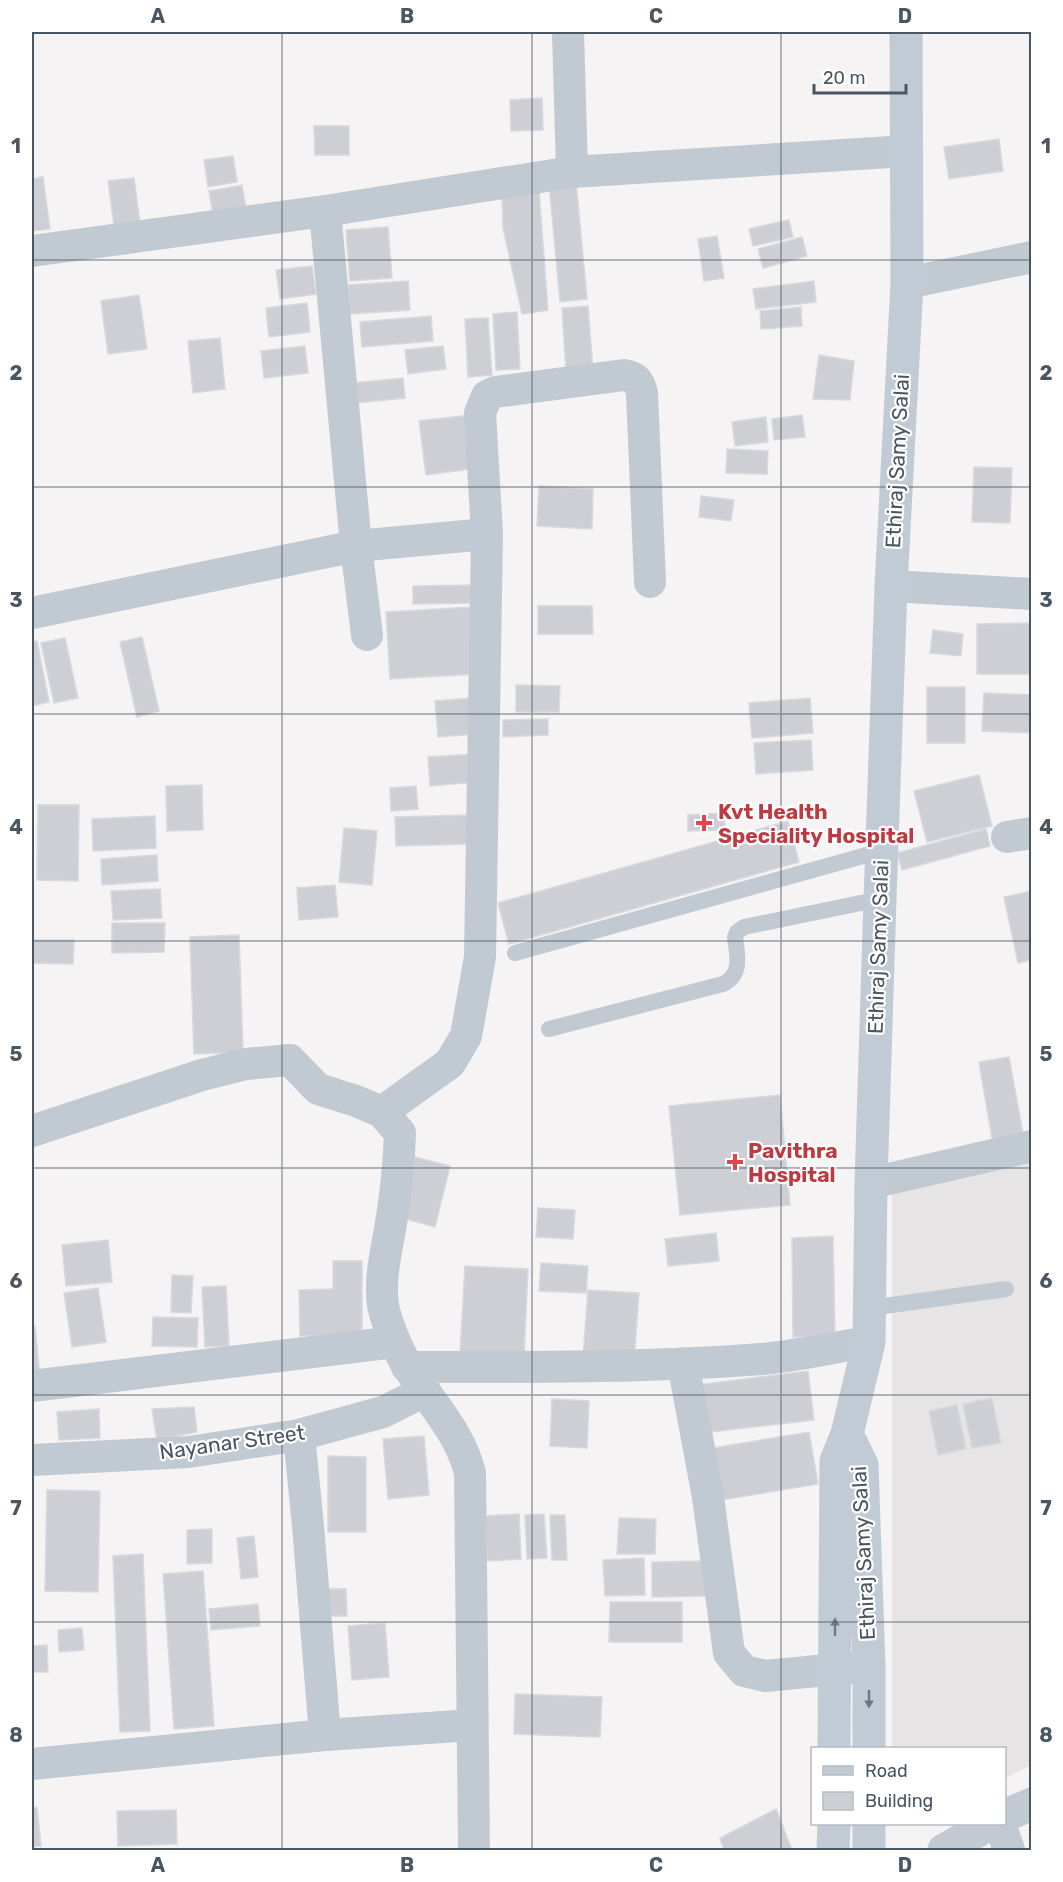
<svg xmlns="http://www.w3.org/2000/svg" width="1063" height="1882" viewBox="0 0 1063 1882" font-family="Rubik,sans-serif">
<rect width="100%" height="100%" fill="#f5f3f3"/>
<path fill="#e6e4e5" d="M1031,1159V1765L1005,1778L1004,1748H892V1190Z"/>
<path fill="#cdcfd5" stroke="#d7d9de" stroke-width="1.5" d="M542,98L543,130L511,131L510,100Z
M314,126H349V155H315Z
M999,139L1003,171L949,179L944,147Z
M233,156L237,182L208,187L204,160Z
M43,177L50,229L32,231V179Z
M134,178L140,223L114,226L108,181Z
M576,181L587,299L560,302L549,183Z
M242,185L247,214L214,220L209,191Z
M539,190L548,310L522,314L503,228L502,191Z
M789,220L793,237L753,246L749,229Z
M388,227L392,278L350,281L346,230Z
M717,236L724,278L704,281L698,239Z
M802,237L807,256L763,268L758,249Z
M312,266L316,294L280,299L276,270Z
M408,281L410,310L350,314L348,285Z
M814,281L816,302L756,309L753,289Z
M139,295L147,349L108,354L101,301Z
M307,303L310,332L269,337L266,308Z
M588,306L593,370L566,372L562,308Z
M801,307L802,326L761,329L760,311Z
M517,312L520,369L496,370L493,314Z
M431,316L433,341L362,347L360,322Z
M488,318L492,375L468,377L465,319Z
M220,338L225,389L193,393L188,341Z
M305,346L308,373L264,378L261,351Z
M443,346L446,369L408,374L405,350Z
M819,355L854,361L850,400L813,399Z
M403,378L405,398L346,404L344,384Z
M470,415L477,468L426,475L419,421Z
M802,415L805,437L774,440L772,419Z
M766,417L768,442L735,446L732,422Z
M727,449L768,451L767,474L726,473Z
M974,467L1012,468L1010,523L972,522Z
M539,486L593,489L592,529L537,526Z
M701,496L734,500L731,521L699,517Z
M473,585V603L413,604V586Z
M538,606H592L593,634H538Z
M473,607L476,674L390,679L386,612Z
M1032,623V674H977V624Z
M933,630L963,634L961,656L930,653Z
M142,637L159,711L137,717L120,642Z
M65,638L78,698L54,703L41,643Z
M37,641L49,702L32,706V642Z
M516,685L560,686L559,712H516Z
M927,687H965V743H927Z
M984,693L1032,695V733L982,731Z
M472,698L474,734L438,737L435,701Z
M810,698L813,733L752,738L749,703Z
M548,719V735L503,737V720Z
M811,740L813,770L756,774L754,743Z
M474,754L476,782L430,786L428,757Z
M979,775L992,826L927,842L914,791Z
M202,785L203,830L167,831L166,786Z
M416,786L418,809L391,811L390,788Z
M38,805H79L78,881L37,880Z
M724,813L725,830L688,831V815Z
M467,815L468,844L396,846L395,817Z
M155,816L156,848L93,851L92,819Z
M788,821L799,862L509,944L498,903Z
M344,828L377,831L372,885L339,882Z
M986,829L990,846L902,870L897,853Z
M157,855L158,881L102,885L101,859Z
M335,885L338,917L299,920L297,888Z
M160,889L162,918L113,920L111,891Z
M1032,891V960L1018,963L1004,897Z
M112,923H165L164,952L112,953Z
M239,935L243,1052L194,1054L190,937Z
M32,940H74L73,964L32,963Z
M1009,1057L1025,1144L994,1150L979,1062Z
M780,1095L790,1205L680,1215L669,1106Z
M415,1157L450,1166L435,1227L399,1217Z
M538,1208L575,1210L573,1239L536,1237Z
M716,1233L719,1261L668,1266L665,1239Z
M833,1236L835,1337H793L792,1238Z
M108,1240L112,1282L66,1286L62,1245Z
M333,1261H362V1335L300,1336L299,1290L333,1289Z
M541,1263L588,1266L586,1293L539,1291Z
M465,1266L528,1269L524,1355L460,1352Z
M172,1275L193,1276L191,1313L171,1312Z
M226,1286L229,1346L205,1347L202,1287Z
M98,1288L106,1342L72,1347L64,1293Z
M588,1290L639,1293L634,1360L583,1357Z
M153,1317L198,1318L197,1347L152,1346Z
M32,1326H35L40,1378L32,1379Z
M808,1371L814,1420L702,1433L697,1385Z
M992,1398L1001,1443L972,1448L963,1404Z
M552,1399L589,1401L587,1448L550,1446Z
M957,1405L966,1449L938,1455L929,1411Z
M194,1407L197,1432L157,1440L152,1409Z
M99,1409L100,1438L59,1440L57,1412Z
M809,1432L818,1484L722,1500L713,1448Z
M424,1436L429,1495L388,1499L383,1439Z
M328,1456L366,1457V1532H328Z
M47,1490L100,1491L98,1592L45,1591Z
M519,1514L521,1559L487,1561L485,1516Z
M544,1514L547,1558L527,1559L525,1515Z
M550,1515H565L567,1560H552Z
M619,1518L656,1519L655,1554H617Z
M212,1529V1563L187,1564V1530Z
M254,1536L258,1577L241,1579L237,1538Z
M143,1554L150,1731L120,1732L113,1556Z
M644,1558L645,1595L605,1596L603,1560Z
M706,1561V1596L652,1597V1562Z
M203,1571L214,1726L174,1729L163,1574Z
M323,1589H346L347,1616H324Z
M610,1602H682V1642H609Z
M258,1604L260,1626L211,1630L209,1609Z
M385,1623L389,1677L352,1680L348,1626Z
M82,1628L84,1650L59,1652L58,1630Z
M47,1645L48,1672H32V1646Z
M515,1694L602,1697L600,1737L514,1734Z
M37,1807L41,1846L32,1847V1808Z
M776,1809L792,1850H724L720,1838Z
M176,1810L177,1844L118,1846L117,1811Z"/>
<g fill="none" stroke-linecap="round" stroke-linejoin="round">
<path stroke="#c1cad2" stroke-width="16" d="M515,953L881,851
M549,1029L723,984C743,974 737,955 735,937L737,932L744,927L880,899
M870,1308L1006,1289"/>
<path stroke="#c1cad2" stroke-width="32" d="M568,32L572,172
M325,211L356,546L367,635
M32,251L325,211L572,172L907,151
M907,283L1032,257
M891,586L1032,594
M32,613L356,546L487,534
M1007,837L1032,833
M382,1112L450,1063L466,1036L480,957L487,534L480,413L487,396L495,392L624,375C636,377 639,381 642,393L650,582
M32,1131L202,1075L246,1064L290,1060L318,1089L356,1101L382,1112L400,1133C399,1163 396,1193 391,1223C387,1249 379,1278 383,1305C385,1317 391,1332 396,1344C416,1390 458,1423 470,1473L474,1850
M871,1183L1032,1146
M683,1363L708,1497L729,1653L744,1671L765,1676L869,1666
M407,1367C525,1367 644,1368 762,1359C798,1356 834,1347 869,1342
M32,1386L395,1342
M299,1435L308,1526L325,1735
M32,1460L189,1452L299,1435L383,1412L425,1391
M32,1764L325,1735L472,1725
M1000,1824L1009,1850"/>
<path stroke="#c1cad2" stroke-width="33" d="M1004,1816L1032,1804
M944,1850L990,1824"/>
<path stroke="#c1cbd6" stroke-width="33" d="M847,1434L862,1465L869,1666V1748
M834,1748L836,1461L847,1434L869,1342L871,1183L880,899L891,586L907,283L906,32
M869,1824V1850
M833,1850L834,1824"/>
</g>
<defs><path id="oneway-solid" d="M-6-.8H1V-3.2L6.5 0L1 3.2V.8H-6Z" transform="scale(1.5)"/></defs>
<g fill="#6e7984">
<use href="#oneway-solid" transform="translate(835 1627) rotate(-90)"/>
<use href="#oneway-solid" transform="translate(869 1699) rotate(90)"/>
</g>
<path fill="none" stroke="#4a5661" stroke-width="1.5" stroke-opacity="0.55" d="M282,32V1850M532,32V1850M781,32V1850M32,260H1032M32,487H1032M32,714H1032M32,941H1032M32,1168H1032M32,1395H1032M32,1622H1032"/>
<g fill="#e0444e" stroke="#fff" stroke-width="2">
<path d="M701 814h6v6h6v6h-6v6h-6v-6h-6v-6h6z"/>
<path d="M732 1153h6v6h6v6h-6v6h-6v-6h-6v-6h6z"/>
</g>
<g text-anchor="middle" dominant-baseline="central" stroke-width="4.5" stroke-linejoin="round" paint-order="stroke">
<g font-size="21" fill="#4a5661" stroke="#fff">
<text transform="translate(897 461) rotate(-87)">Ethiraj Samy Salai</text>
<text transform="translate(878 947) rotate(-88)">Ethiraj Samy Salai</text>
<text transform="translate(232 1442) rotate(-8)">Nayanar Street</text>
<text transform="translate(863 1553) rotate(-93)">Ethiraj Samy Salai</text>
</g>
<g font-size="21" font-weight="bold" fill="#be3a42" stroke="#fff" text-anchor="start">
<text x="718" y="811">Kvt Health<tspan x="718" dy="24">Speciality Hospital</tspan></text>
<text x="748" y="1150">Pavithra<tspan x="748" dy="24">Hospital</tspan></text>
</g>
</g>
<rect width="1063" height="1882" fill="none" stroke="#ffffff" stroke-width="66"/>
<rect x="811" y="1747" width="195" height="78" fill="#ffffff" stroke="#b7bbc0" stroke-width="1.5"/>
<rect x="823" y="1766" width="30" height="9" fill="#c1cbd6" stroke="#b7bbc0" stroke-width="1.5"/>
<text x="865" y="1777" font-size="18" fill="#4a5661">Road</text>
<rect x="823" y="1792" width="30" height="18" fill="#cdcfd5" stroke="#b7bbc0" stroke-width="1.5"/>
<text x="865" y="1807" font-size="18" fill="#4a5661">Building</text>
<path d="M814 84v9h92v-9" fill="none" stroke="#4a5661" stroke-width="3"/>
<text x="823" y="84" font-size="18" fill="#4a5661" stroke="#ffffff" stroke-width="4.5" paint-order="stroke">20 m</text>
<rect x="33" y="33" width="997" height="1816" fill="none" stroke="#4a5661" stroke-width="2"/>
<g font-size="20" text-anchor="middle" font-weight="bold" fill="#4a5661">
<text x="158" y="23">A</text>
<text x="407" y="23">B</text>
<text x="656" y="23">C</text>
<text x="905" y="23">D</text>
<text x="16" y="153">1</text>
<text x="1046" y="153">1</text>
<text x="16" y="380">2</text>
<text x="1046" y="380">2</text>
<text x="16" y="607">3</text>
<text x="1046" y="607">3</text>
<text x="16" y="834">4</text>
<text x="1046" y="834">4</text>
<text x="16" y="1061">5</text>
<text x="1046" y="1061">5</text>
<text x="16" y="1288">6</text>
<text x="1046" y="1288">6</text>
<text x="16" y="1515">7</text>
<text x="1046" y="1515">7</text>
<text x="16" y="1742">8</text>
<text x="1046" y="1742">8</text>
<text x="158" y="1872">A</text>
<text x="407" y="1872">B</text>
<text x="656" y="1872">C</text>
<text x="905" y="1872">D</text>
</g>
</svg>
